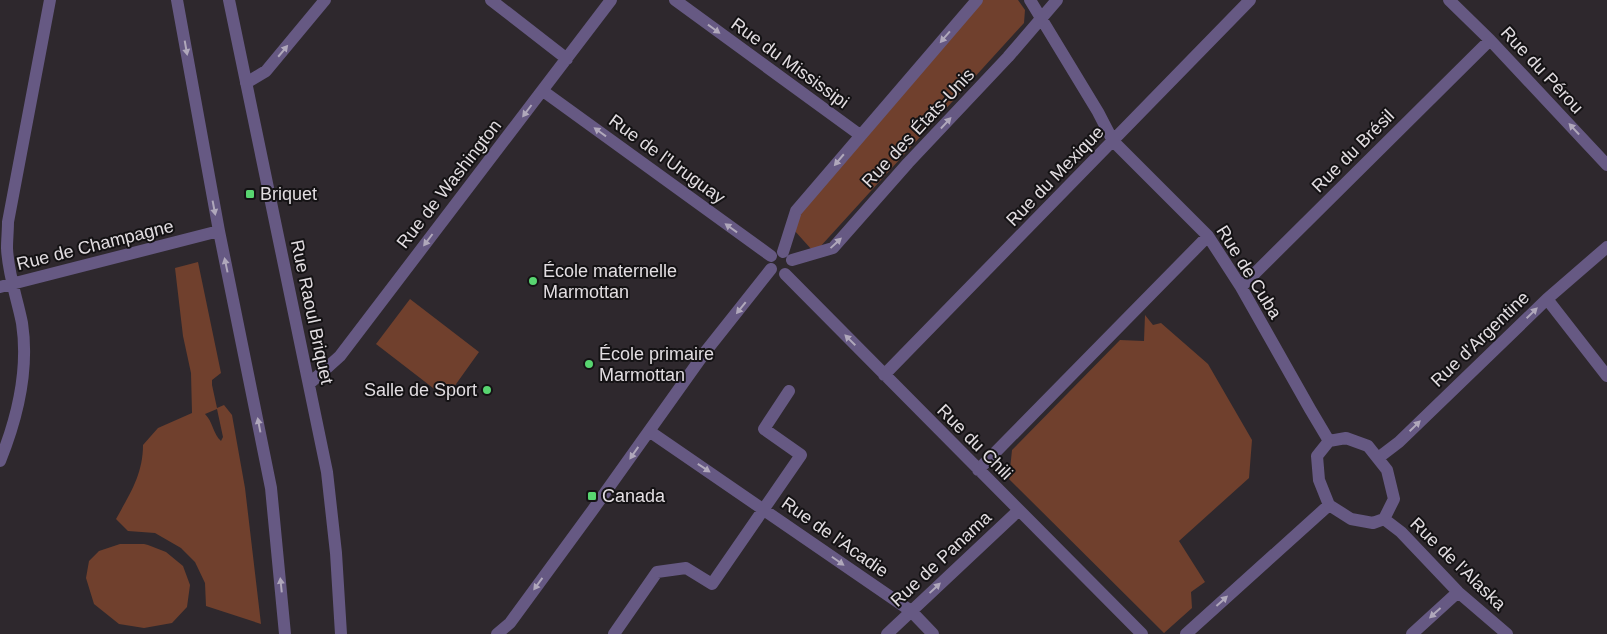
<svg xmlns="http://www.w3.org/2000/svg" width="1607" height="634" viewBox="0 0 1607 634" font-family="Arial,sans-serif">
<rect width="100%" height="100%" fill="#2e282d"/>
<path fill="#70402d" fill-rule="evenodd" d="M980,0H1018L1025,10L1024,23L819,248L812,250L794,230L802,209Z
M198,262L221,373L212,380V385L217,408L224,405L232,415L245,488L261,624L206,606L205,583L195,562L181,548L155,533L128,531L116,519C130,494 143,474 143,445L158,428L192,413L191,373L183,336L175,268ZM217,409L223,437L221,441C213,434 213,422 205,414Z
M410,299L479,352L446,398L376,344Z
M1145,315L1153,325L1161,323L1208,364L1252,440L1249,478L1179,541L1205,582L1191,592L1192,608L1164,633L1009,479L1012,450L1120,340L1144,341Z
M120,544H144L148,545L166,552L183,566L190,585L187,607L172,623L144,628L119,624L94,604L86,578L89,561L99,551Z"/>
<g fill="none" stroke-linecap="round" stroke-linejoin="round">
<path stroke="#665983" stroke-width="12" d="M177,0L219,231L271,488L285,634
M229,0L327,472L336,553L341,634
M491,0L567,59
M675,0L860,135
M1030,0L1098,112L1113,141L1208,236L1241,287L1310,409L1329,441
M1449,0L1490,40L1607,165
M246,83L266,71L325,0
M543,91L771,256
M783,252L796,211L977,0
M792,260L833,248L908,163L1008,57L1057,0
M785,274L1142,634
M0,287L219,231
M1241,287L1490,40
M1547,299L1607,376
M884,375L1250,0
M309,384L340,356L611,0
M649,431L911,611L933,634
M1346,438L1368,446L1387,470L1394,499L1384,519L1373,523L1351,519L1329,505L1319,480L1317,456L1329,441Z
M1378,458L1399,442L1547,299L1607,247
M0,461C17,419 29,369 22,323C17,298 8,274 7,248C7,240 8,230 8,222L50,0
M978,470L1208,236
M1384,519L1401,532L1458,592L1507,634
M497,634L510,623L592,511L706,351L771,269
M614,634L657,572L686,568L712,584L801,455L764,429L789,391
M887,634L1019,510
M1186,634L1329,505
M1412,634L1458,592"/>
</g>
<defs><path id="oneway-solid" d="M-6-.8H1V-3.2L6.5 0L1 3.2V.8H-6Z" transform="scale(1.25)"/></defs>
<g fill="#b0a8bb">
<use href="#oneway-solid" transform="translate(714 29) rotate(36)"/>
<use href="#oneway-solid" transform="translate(945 37) rotate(131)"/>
<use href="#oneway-solid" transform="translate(186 48) rotate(80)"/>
<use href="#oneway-solid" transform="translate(283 51) rotate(-50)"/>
<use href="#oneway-solid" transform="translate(527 111) rotate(127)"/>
<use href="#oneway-solid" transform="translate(946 123) rotate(-47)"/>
<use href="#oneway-solid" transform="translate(1574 129) rotate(-133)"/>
<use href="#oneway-solid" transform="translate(600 132) rotate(-144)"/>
<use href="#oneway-solid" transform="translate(839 160) rotate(130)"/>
<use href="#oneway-solid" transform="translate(214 208) rotate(79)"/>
<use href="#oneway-solid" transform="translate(731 228) rotate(-144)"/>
<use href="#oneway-solid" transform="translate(428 240) rotate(127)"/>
<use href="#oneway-solid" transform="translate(836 243) rotate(-43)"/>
<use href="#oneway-solid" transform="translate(226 265) rotate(-102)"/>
<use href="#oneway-solid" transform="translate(741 308) rotate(129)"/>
<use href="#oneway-solid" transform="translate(1532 313) rotate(-44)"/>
<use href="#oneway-solid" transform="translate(850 340) rotate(-135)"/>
<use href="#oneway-solid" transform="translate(259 425) rotate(-101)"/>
<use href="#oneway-solid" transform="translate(1415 426) rotate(-44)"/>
<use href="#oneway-solid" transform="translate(634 453) rotate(125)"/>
<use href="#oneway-solid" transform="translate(704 468) rotate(34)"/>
<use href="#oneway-solid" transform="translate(838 561) rotate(35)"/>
<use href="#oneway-solid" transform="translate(538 584) rotate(126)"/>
<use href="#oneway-solid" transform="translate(281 585) rotate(-96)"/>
<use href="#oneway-solid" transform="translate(935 588) rotate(-43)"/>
<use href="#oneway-solid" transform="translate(1222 601) rotate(-42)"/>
<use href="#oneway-solid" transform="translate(1435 613) rotate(138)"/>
</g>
<g fill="#58d570" stroke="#141214" stroke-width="2">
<rect x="245" y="189" width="10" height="10" rx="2.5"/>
<circle cx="533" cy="281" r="5"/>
<circle cx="589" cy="364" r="5"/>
<circle cx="487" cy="390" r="5"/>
<rect x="587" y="491" width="10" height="10" rx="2.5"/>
</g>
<g text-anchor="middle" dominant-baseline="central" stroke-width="4" stroke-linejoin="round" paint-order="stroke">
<g font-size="18" fill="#e2dde1" stroke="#141214">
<text transform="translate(790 63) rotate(36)">Rue du Mississipi</text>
<text transform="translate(1542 70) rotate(47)">Rue du Pérou</text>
<text transform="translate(918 128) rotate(-47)">Rue des États-Unis</text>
<text transform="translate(1353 151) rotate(-45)">Rue du Brésil</text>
<text transform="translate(667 159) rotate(36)">Rue de l'Uruguay</text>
<text transform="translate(1055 176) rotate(-46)">Rue du Mexique</text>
<text transform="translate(449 184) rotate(-52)">Rue de Washington</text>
<text transform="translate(95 245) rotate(-14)">Rue de Champagne</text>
<text transform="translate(1249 272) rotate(58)">Rue de Cuba</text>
<text transform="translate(312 312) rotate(78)">Rue Raoul Briquet</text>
<text transform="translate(1480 339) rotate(-44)">Rue d'Argentine</text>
<text transform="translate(975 442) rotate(45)">Rue du Chili</text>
<text transform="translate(835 537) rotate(35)">Rue de l'Acadie</text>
<text transform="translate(941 559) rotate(-43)">Rue de Panama</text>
<text transform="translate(1458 564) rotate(44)">Rue de l'Alaska</text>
</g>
<g font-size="18" fill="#e2dde1" stroke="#141214" text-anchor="start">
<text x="260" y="194">Briquet</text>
<text x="543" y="271">École maternelle<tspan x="543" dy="21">Marmottan</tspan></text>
<text x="599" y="354">École primaire<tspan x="599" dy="21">Marmottan</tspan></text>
<text x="477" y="390" text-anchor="end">Salle de Sport</text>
<text x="602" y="496">Canada</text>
</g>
</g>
</svg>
